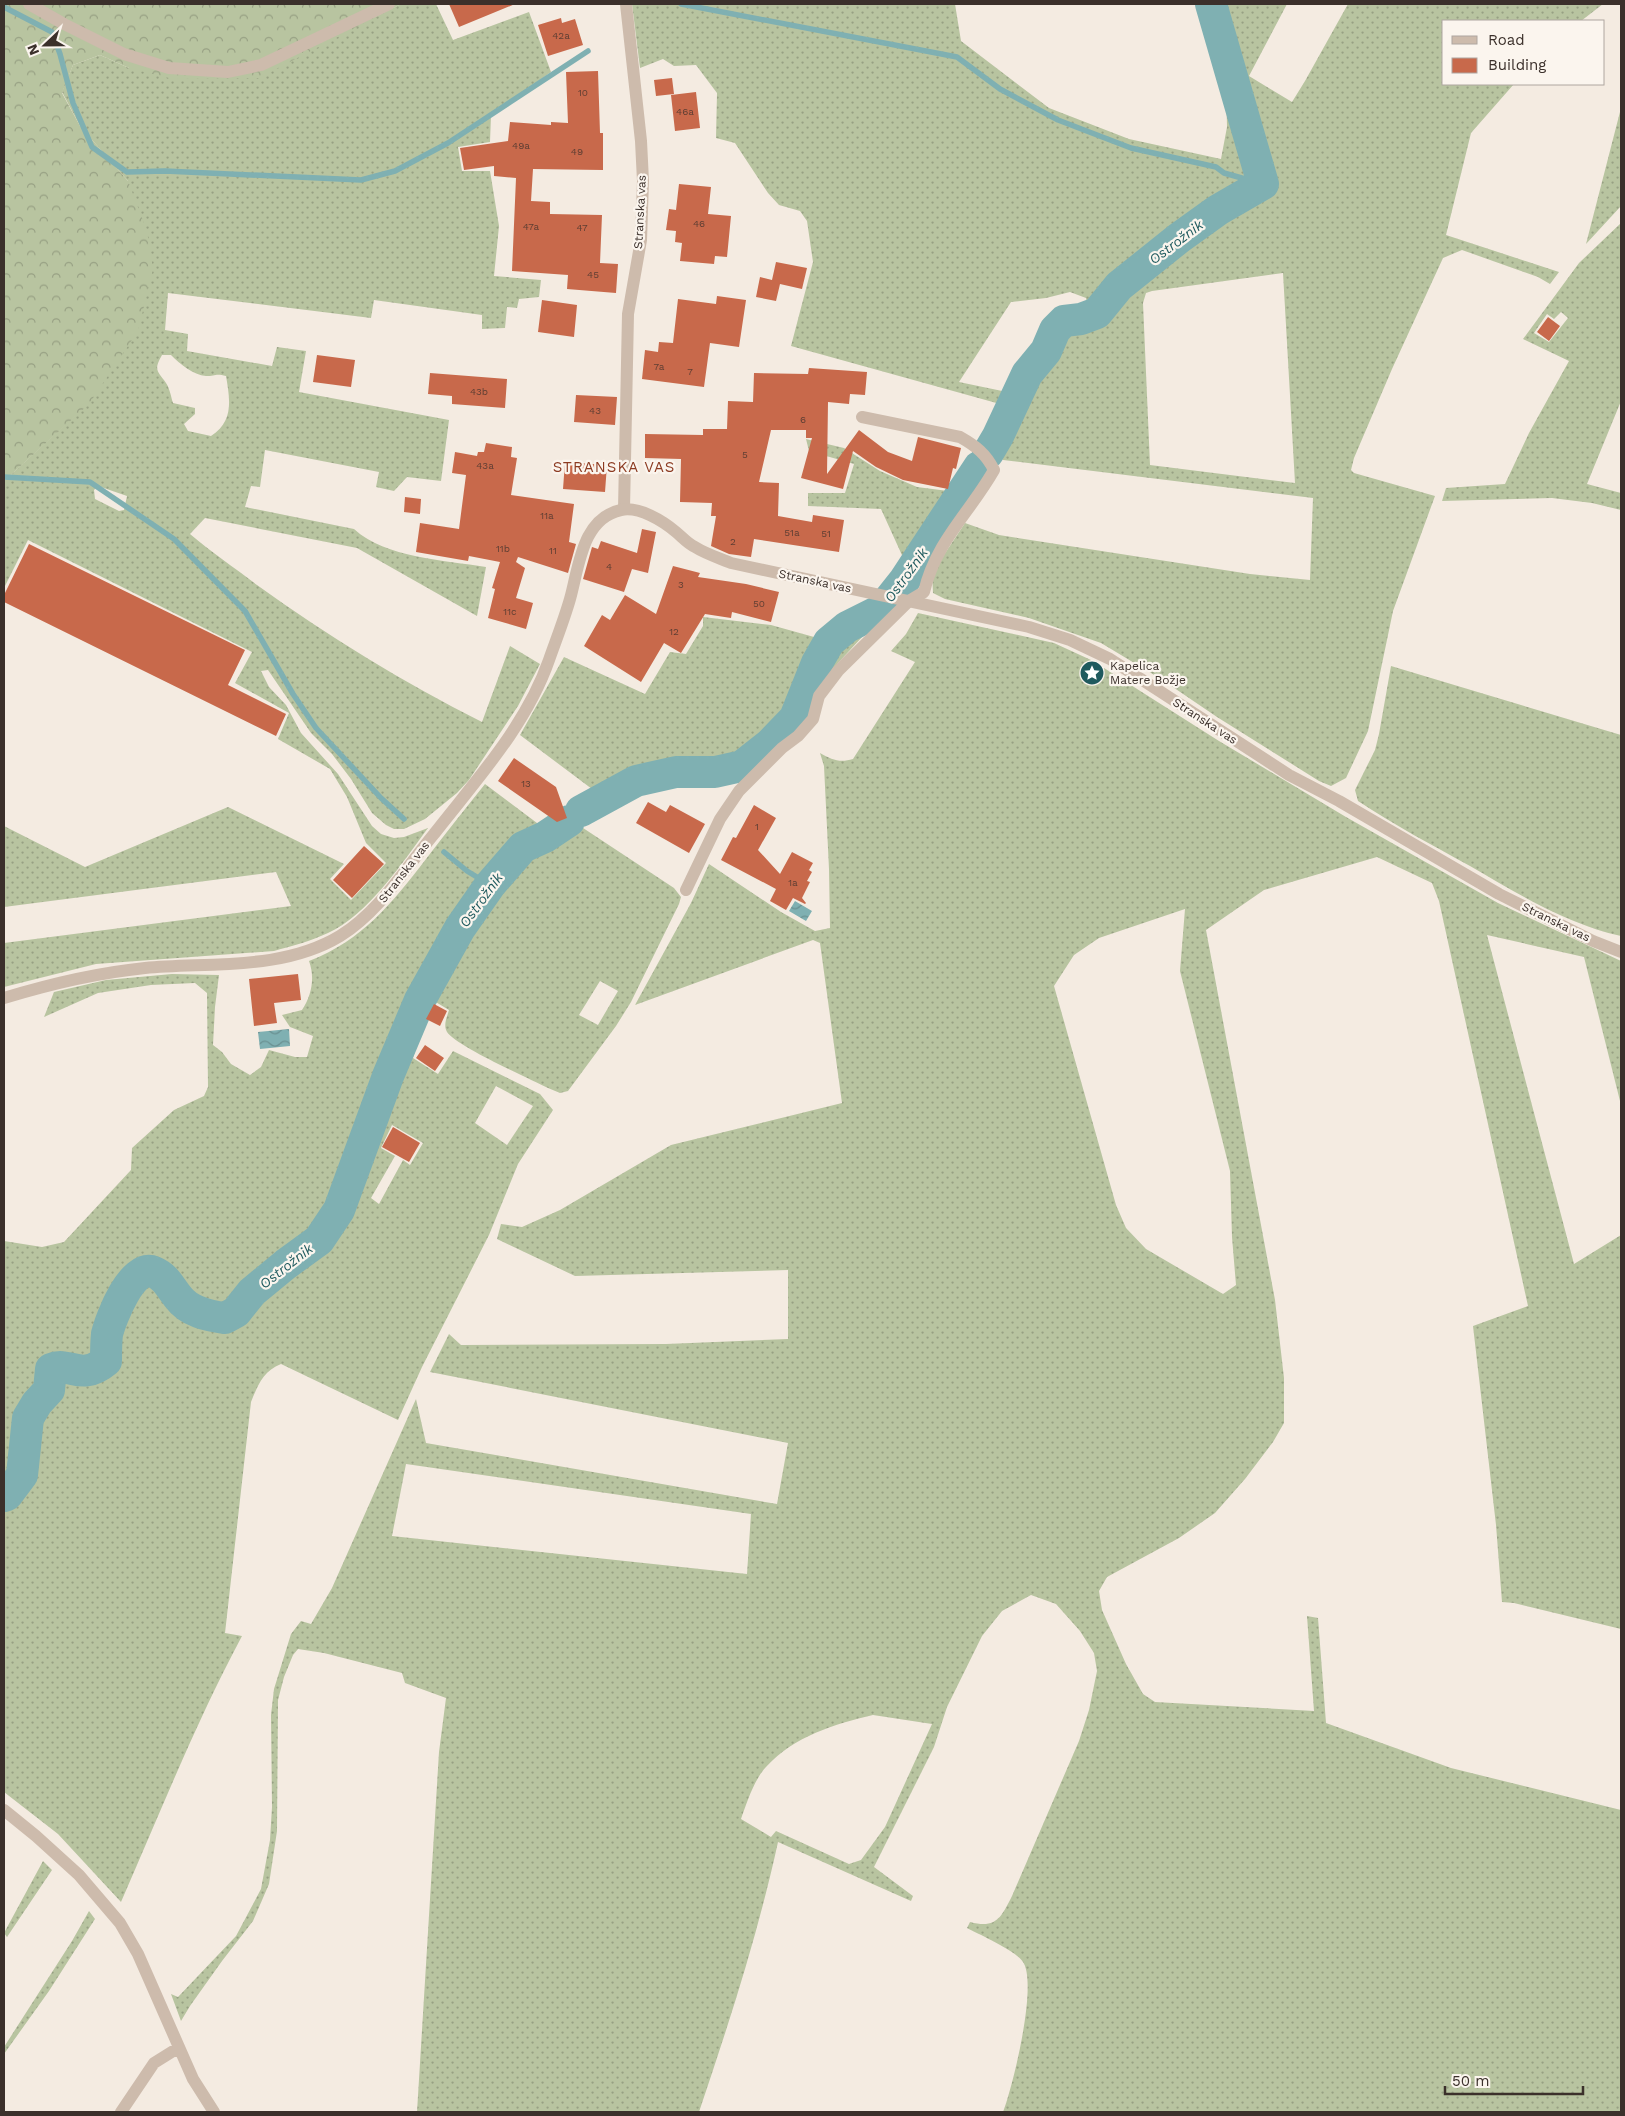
<svg xmlns="http://www.w3.org/2000/svg" width="1625" height="2116" viewBox="0 0 1625 2116" font-family="'Work Sans',sans-serif">
<defs>
<pattern id="grass-dots" width="8" height="8" patternUnits="userSpaceOnUse" patternTransform="scale(1.25)"><rect width="8" height="8" fill="#b8c4a0"/><path d="M2 2h.1M6 6h.1" fill="none" stroke="#97a083" stroke-width="1.8" stroke-linecap="round"/></pattern>
<pattern id="forest-crowns" width="20" height="18" patternUnits="userSpaceOnUse" patternTransform="scale(1.25)"><rect width="20" height="18" fill="#b8c4a0"/><path d="M2 6a3 3 0 1 1 6 0M12 15a3 3 0 1 1 6 0" fill="none" stroke="#97a083"/></pattern>
<pattern id="water-waves" width="16" height="10" patternUnits="userSpaceOnUse" patternTransform="scale(1.25)"><rect width="16" height="10" fill="#7fb0b2"/><path d="M0 5q4-4 8 0t8 0" fill="none" stroke="#699091"/></pattern>
</defs>
<rect width="100%" height="100%" fill="#f4ebe1"/>
<path fill="url(#grass-dots)" fill-rule="evenodd" d="M401,4H436L453,40L529,12L551,72L491,115L490,142L458,147L462,171H490L499,226L494,276L541,280L539,297L519,299L517,308L507,307L505,328L482,329V315L374,300L371,318L168,293L165,330L188,334L187,351L272,366L277,347L306,351L299,392L449,420L441,481L407,477L394,491L376,487L379,472L265,450L260,487L251,486L245,507L354,529C386,558 444,560 486,567L477,616L357,548L205,518L190,534C211,552 235,568 257,585C328,636 404,683 482,722L510,646L540,664L518,706L469,780L457,793L425,819L404,829H394L386,825L372,813L351,779L332,754L311,733L268,670L261,671L269,687L286,705L301,733L338,774L372,826L381,834L394,838L404,837L428,828C403,862 368,915 328,933C311,941 292,946 274,951L96,964L4,987V943L291,906L276,872L4,907V826L85,867L228,807L344,864L330,879L351,900L386,863L366,843L347,797L330,769L278,739L289,713L235,683L252,652L28,540L4,588V481L89,403L128,181L80,126L62,92L73,65L100,55L129,68L371,19ZM162,355H171C180,364 193,375 206,376C215,376 216,373 226,376C230,400 234,421 211,436L188,431L184,424L195,414V408L173,403C171,397 170,389 166,383C158,371 153,371 162,355ZM98,486L127,496L124,510L119,511L95,499L94,490Z
M632,4H955L961,41L1049,108L1129,139L1221,159L1227,127L1226,80L1203,4H1287L1249,76L1292,102L1305,81L1348,4H1603L1581,21H1444V84H1514L1471,133L1446,235L1559,272L1550,284L1538,277L1462,250L1443,258L1392,369L1354,458L1351,470L1354,473L1435,496L1393,611L1368,731L1346,778L1331,786L1319,781L1217,717L1161,679L1101,643L1029,618L945,599L933,593L932,573L965,523L999,535L1250,574L1310,580L1313,498L1003,460L979,438L1000,404L791,346L813,262L807,221L800,211L779,205L768,193L735,143L716,138L717,93L696,65L674,66L663,59L640,68ZM1283,273L1295,483L1150,465L1143,303L1146,293L1152,291ZM1070,292L1086,298L1088,309C1078,311 1067,312 1058,317C1043,325 1017,376 1007,392L959,382L1011,302L1046,298Z
M1621,108V206L1586,244Z
M1621,223V401L1587,484L1621,493V510L1592,503L1552,498L1442,501L1446,488L1505,484L1529,433L1569,361L1523,339L1579,263ZM1561,312L1568,318L1549,342L1534,333L1547,314L1554,319Z
M806,439L844,448L880,471L917,487L948,491L973,454L984,469L982,480L957,514L928,559L915,586L906,593L893,590L906,564L881,509L808,506V493H845L854,464L809,451Z
M877,604L889,608L838,663L801,727L762,763L746,773L725,782H675L637,785L616,796L605,806L593,809L586,807L596,792L520,735L564,657L645,694L670,652L686,654L703,626V617L771,625L814,637C834,624 857,619 877,604Z
M918,613L1054,643L1091,660L1084,674L1094,681L1104,668L1219,741L1346,817L1498,903L1621,961V1105L1584,957L1487,935L1574,1264L1621,1235V1629L1514,1603L1502,1602L1496,1525L1473,1326L1528,1306L1439,901L1432,883L1377,857L1264,890L1206,930L1275,1300L1284,1378V1423L1273,1442L1245,1479L1215,1513L1179,1538L1107,1577L1099,1591L1102,1610L1126,1664L1143,1694L1155,1702L1314,1711L1307,1616L1318,1618L1326,1723L1451,1768L1621,1810V2112H1003C1013,2086 1038,1984 1023,1962C1015,1950 980,1935 967,1928L970,1922C996,1929 1001,1918 1012,1896L1079,1741L1089,1710L1097,1671L1094,1653L1080,1631L1056,1604L1031,1595L1002,1611L982,1636L947,1707L934,1747L874,1867L913,1896L911,1901L778,1842C758,1934 729,2023 699,2112H417L439,1752L446,1698L405,1683L402,1673L324,1653L298,1649L293,1655L284,1677L278,1700L277,1831L269,1884L253,1921L222,1961L190,2006L181,2021L171,1994L178,1997L236,1936L261,1889L270,1840L272,1807L271,1715L274,1689L291,1634L301,1621L311,1624L332,1588L416,1399L426,1443L777,1504L788,1443L430,1372L449,1334L461,1345L666,1344L788,1339V1270L575,1276L497,1239L501,1224L522,1227L560,1210L671,1145L842,1103L820,943L813,940L635,1005L691,903L709,864L781,912L815,931L830,928L829,869L824,766L820,753C832,760 840,763 853,759L915,662L891,651L906,634ZM1185,909L1180,971L1230,1171L1232,1237L1236,1285L1223,1294L1146,1249L1126,1228L1116,1205L1054,986L1074,955L1099,938ZM406,1464L751,1514L747,1574L392,1536ZM873,1715L932,1724L885,1827L861,1860L849,1864L776,1831L771,1837L741,1819C747,1802 754,1780 766,1767C794,1736 835,1724 873,1715Z
M1391,666L1621,735V936C1567,924 1518,894 1470,866C1432,845 1394,825 1358,801L1355,790L1375,750L1379,734Z
M485,784L541,826L566,841L577,824L674,888L681,897L679,904L631,1002L616,1026L568,1091L560,1093L548,1088C530,1079 456,1046 447,1032C443,1025 447,1017 449,1010L434,1001L424,1022L413,1058L438,1074L453,1051L540,1094L553,1110L518,1164L489,1235L422,1367L398,1420L281,1364C263,1371 258,1385 251,1402L225,1633L242,1636C196,1722 160,1813 121,1902L58,1834L4,1792V1241L42,1247L64,1242L131,1170L132,1148L174,1110L204,1096L208,1087L207,993L195,983L151,985L98,993L44,1017L54,992L106,980L172,974L219,975L215,1007L213,1045L222,1052L231,1064L250,1075L261,1067L269,1050L295,1057H307L313,1036L290,1027L282,1015L302,1010C312,995 315,977 309,961C363,940 392,903 426,859C445,834 465,809 485,784ZM600,981L618,991L598,1025L579,1015ZM496,1086L533,1106L507,1145L475,1123ZM392,1125L423,1143L410,1165L403,1160L379,1204L371,1198L395,1156L381,1148Z
M43,1861L52,1870L7,1937L4,1933Z
M89,1911L95,1919L49,1991L4,2054V2047L72,1941Z"/>
<path fill="url(#forest-crowns)" d="M4,4H401L259,78L173,79L129,68L100,55L73,65L62,93L80,126L128,181L147,231L153,269L138,331L89,404L4,481Z"/>
<path fill="url(#water-waves)" d="M795,901L812,911L806,921L789,911Z
M289,1029L290,1046L260,1049L258,1032Z"/>
<g fill="none" stroke-linecap="round" stroke-linejoin="round">
<path stroke="#7fb0b2" stroke-width="5.5" d="M681,4L957,57L1000,89L1058,120L1131,148L1216,167L1224,173L1263,184
M4,7L52,32L60,54L73,103L92,147L127,172L165,171L361,180L395,171L448,143L588,51
M4,477L90,482L174,539L245,611L293,694L316,728L381,798L404,819
M444,852L467,871L490,885"/>
<path stroke="#7fb0b2" stroke-width="32" d="M988,453L998,436L1027,374L1046,351L1055,330L1064,321L1081,319L1097,313L1119,286L1179,238L1218,210L1263,184L1211,4
M581,811L636,781L676,772H715L742,766L770,744L795,718L817,663L829,642L847,627L881,610L904,581L979,467
M4,1496L7,1495L22,1475L28,1418L37,1403L49,1390L51,1369C70,1361 81,1382 106,1361C106,1352 106,1343 107,1334C111,1318 132,1263 154,1272C166,1277 170,1287 178,1297C189,1312 208,1316 225,1318L236,1312L252,1292L286,1264L319,1240L339,1210L388,1076L420,1000L460,928L490,885L523,847L545,837L569,821"/>
</g>
<path fill="#c8694b" d="M449,4H515L459,27Z
M561,18L562,23L575,19L583,45L548,56L538,25Z
M598,71L600,133H603V170L533,169L531,201L550,202V214L602,215L600,263L618,264L616,293L567,289L568,275L512,271L516,178L494,176V166L464,170L460,148L508,141L510,122L551,125V122L568,123L566,72Z
M672,78L674,94L656,96L654,80Z
M696,92L700,128L675,131L671,95Z
M679,184L711,187L708,214L731,216L727,257L715,256L714,264L680,261L682,243L675,242L676,231L666,230L669,209L676,210Z
M776,262L807,268L802,289L780,284L776,301L756,297L760,277L772,280Z
M717,296L746,300L739,347L710,343L704,387L642,379L645,350L658,352L659,342L673,343L678,299L716,304Z
M542,300L577,305L574,337L538,332Z
M1548,317L1560,326L1549,341L1537,332Z
M317,355L355,360L351,387L313,382Z
M809,368L867,372L865,395L850,394L849,404L828,402L827,474L859,430L888,452L912,461L918,437L961,448L956,469L953,468L948,489L903,480L876,467L853,451L843,489L801,478L812,438H806V430H771L759,482L779,483L778,516L812,522L813,515L844,520L839,552L754,539L751,557L729,554L711,546L716,516H711L712,503L680,502L681,459L645,458V434L703,435V429H727L728,401L753,402L754,373L808,374Z
M430,373L507,379L505,408L452,404V396L428,394Z
M576,395L617,397L615,425L574,422Z
M486,443L512,447L511,457L517,458L511,495L574,504L569,542L576,544L568,573L518,557L516,562L525,568L516,598L533,603L526,629L488,618L495,589L492,588L500,562L469,556L468,561L416,552L420,523L459,529L466,475L452,473L455,452L477,456L478,452H484Z
M565,462L607,465L605,492L563,489Z
M405,497L421,499L420,514L404,512Z
M642,529L656,532L648,573L632,569L624,592L583,579L592,547L598,549L601,541L637,553Z
M29,544L245,650L228,685L286,714L276,736L4,602V595Z
M673,566L700,573L698,577L746,584L779,592L771,622L732,612L731,618L705,614L681,653L664,643L641,682L584,646L602,615L610,620L625,595L656,614Z
M514,758L556,787L567,818L557,822L498,781Z
M648,802L666,812L670,805L705,824L689,853L636,823Z
M754,805L776,818L758,850L780,874L792,852L813,863L809,870L812,872L807,881L810,882L802,898L806,903L805,904L793,898L786,910L770,901L776,889L721,860L733,837L736,838Z
M364,846L384,864L352,898L333,880Z
M298,974L301,1000L274,1003L277,1023L254,1026L249,979Z
M434,1004L447,1011L440,1026L426,1019Z
M425,1045L444,1058L435,1071L416,1058Z
M393,1127L420,1143L409,1162L382,1147Z"/>
<g fill="none" stroke-linecap="round" stroke-linejoin="round">
<path stroke="#cdbbac" stroke-width="12" d="M29,4L64,24L124,54L169,68L228,72L261,65L389,4
M624,509L628,314L641,240L643,181L641,141L626,4
M686,890L720,819L739,791L782,748L798,736L813,719L819,696L838,671L909,601L924,592C936,541 969,514 994,470C986,454 976,446 960,437L862,417
M4,1810L36,1836L79,1875L120,1923L138,1954L193,2079L214,2112
M121,2112L154,2063L178,2048"/>
<path stroke="#cdbbac" stroke-width="12" d="M4,998C50,984 96,973 145,968C209,962 282,971 340,936C379,912 405,869 434,834C476,780 526,726 549,660C556,640 564,620 570,599C579,567 582,518 621,510C639,506 663,521 676,532C682,537 688,544 695,547C706,554 719,558 731,563L1029,627L1070,640L1110,659L1289,775L1339,801L1499,894L1593,941L1621,952"/>
</g>
<defs>
<symbol id="sight-disc" viewBox="-11 -11 22 22"><circle r="9.5" fill="#1f5a5e" stroke="#fbf5ee"/><path d="M0-6L1.8-2.2L6-1.7L2.9 1.2L3.7 5.4L0 3.3L-3.7 5.4L-2.9 1.2L-6-1.7L-1.8-2.2Z" fill="#fff"/></symbol>
</defs>
<g fill-rule="evenodd">
<use href="#sight-disc" x="1078" y="659" width="28" height="28"/>
</g>
<g text-anchor="middle" dominant-baseline="central" stroke-width="4.5" stroke-linejoin="round" paint-order="stroke">
<g font-size="10" fill="#5e3e33">
<text x="561" y="35">42a</text>
<text x="583" y="92">10</text>
<text x="685" y="111">46a</text>
<text x="521" y="145">49a</text>
<text x="577" y="151">49</text>
<text x="699" y="223">46</text>
<text x="531" y="226">47a</text>
<text x="582" y="227">47</text>
<text x="593" y="274">45</text>
<text x="659" y="366">7a</text>
<text x="690" y="371">7</text>
<text x="479" y="391">43b</text>
<text x="595" y="410">43</text>
<text x="803" y="419">6</text>
<text x="745" y="454">5</text>
<text x="485" y="465">43a</text>
<text x="547" y="515">11a</text>
<text x="792" y="532">51a</text>
<text x="826" y="533">51</text>
<text x="733" y="541">2</text>
<text x="503" y="548">11b</text>
<text x="553" y="550">11</text>
<text x="609" y="566">4</text>
<text x="681" y="584">3</text>
<text x="759" y="603">50</text>
<text x="510" y="611">11c</text>
<text x="674" y="631">12</text>
<text x="526" y="783">13</text>
<text x="757" y="826">1</text>
<text x="793" y="882">1a</text>
</g>
<g font-size="12" fill="#3b302b" stroke="#fbf5ee">
<text transform="translate(640 212) rotate(-87)">Stranska vas</text>
<text transform="translate(815 581) rotate(12)">Stranska vas</text>
<text transform="translate(1205 721) rotate(33)">Stranska vas</text>
<text transform="translate(404 872) rotate(-52)">Stranska vas</text>
<text transform="translate(1556 922) rotate(26)">Stranska vas</text>
</g>
<g font-size="12" fill="#3b302b" stroke="#fbf5ee" text-anchor="start">
<text x="1110" y="666">Kapelica<tspan x="1110" dy="14">Matere Božje</tspan></text>
</g>
<g font-size="14" font-style="italic" fill="#1f5a5e" stroke="#fbf5ee">
<text transform="translate(1176 242) rotate(-37)">Ostrožnik</text>
<text transform="translate(906 575) rotate(-54)">Ostrožnik</text>
<text transform="translate(481 900) rotate(-54)">Ostrožnik</text>
<text transform="translate(286 1266) rotate(-38)">Ostrožnik</text>
</g>
<g font-size="15" letter-spacing="1" fill="#8c3b22" stroke="#fbf5ee">
<text x="614" y="467">STRANSKA VAS</text>
</g>
</g>
<rect width="1625" height="2116" fill="none" stroke="#3b302b" stroke-width="10"/>
<rect x="1442" y="20" width="162" height="65" fill="#fbf5ee" stroke="#aea6a0"/>
<rect x="1452" y="36" width="25" height="8" fill="#cdbbac" stroke="#aea6a0"/>
<text x="1488" y="45" font-size="15" fill="#3b302b">Road</text>
<rect x="1452" y="58" width="25" height="15" fill="#c8694b" stroke="#aea6a0"/>
<text x="1488" y="70" font-size="15" fill="#3b302b">Building</text>
<g transform="translate(45 45) rotate(248)" stroke="#fbf5ee" stroke-width="4" paint-order="stroke">
<path d="M0-4L9 19L0 12L-9 19Z" fill="#3b302b"/>
<text y="-8" font-size="14" font-weight="bold" text-anchor="middle" fill="#3b302b">N</text>
</g>
<path d="M1445 2086v8h138v-8" fill="none" stroke="#3b302b" stroke-width="2.5"/>
<text x="1452" y="2086" font-size="15" fill="#3b302b" stroke="#fbf5ee" stroke-width="4" paint-order="stroke">50 m</text>
</svg>
